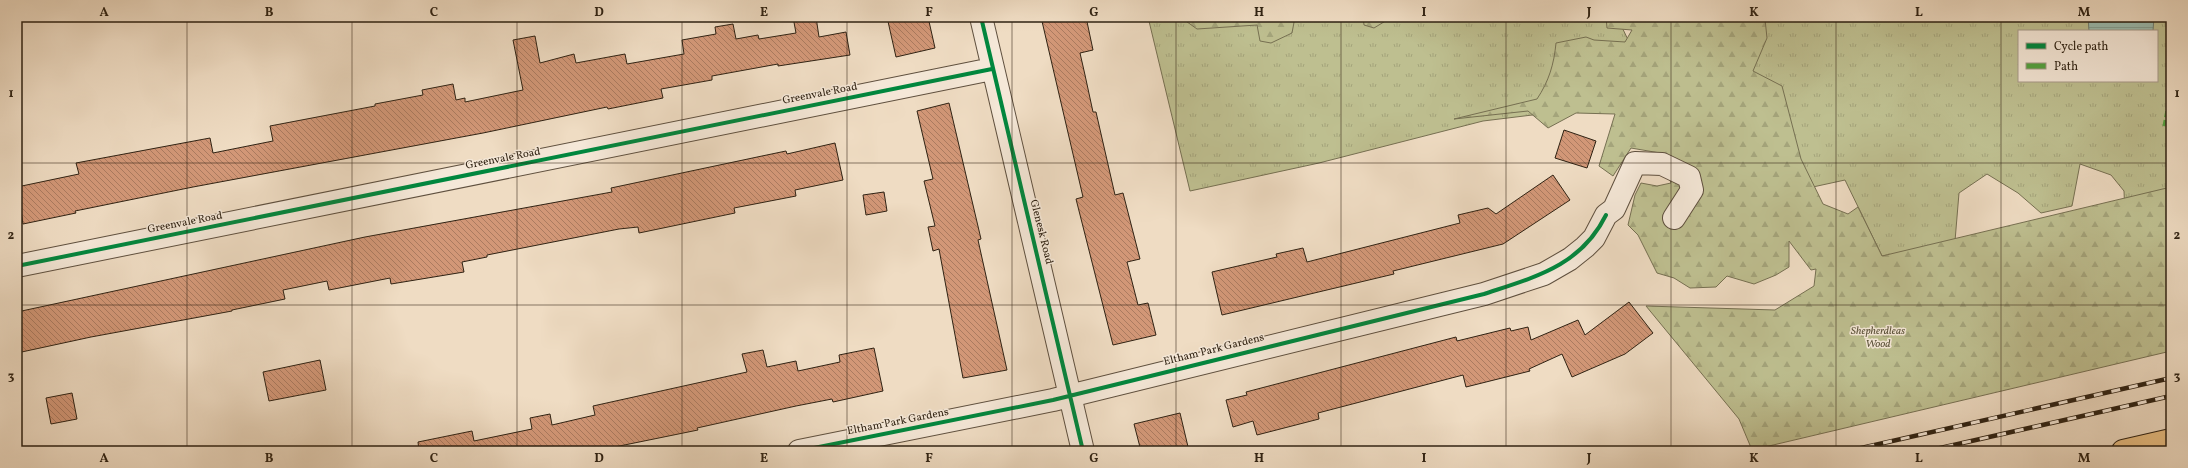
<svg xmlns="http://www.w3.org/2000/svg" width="2188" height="468" viewBox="0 0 2188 468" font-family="Vollkorn,serif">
<defs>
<pattern id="grass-tufts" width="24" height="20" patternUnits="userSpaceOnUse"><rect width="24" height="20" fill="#bebf90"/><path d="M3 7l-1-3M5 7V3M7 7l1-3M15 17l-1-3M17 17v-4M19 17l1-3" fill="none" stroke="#a4a47b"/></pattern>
<pattern id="forest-firs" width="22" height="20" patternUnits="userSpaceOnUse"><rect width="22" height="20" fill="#bebf90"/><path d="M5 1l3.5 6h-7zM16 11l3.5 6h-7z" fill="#a4a47b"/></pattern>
<pattern id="water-rules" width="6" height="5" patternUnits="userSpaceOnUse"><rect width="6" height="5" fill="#9abcb0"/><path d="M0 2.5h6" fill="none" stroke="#85a196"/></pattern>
<pattern id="building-back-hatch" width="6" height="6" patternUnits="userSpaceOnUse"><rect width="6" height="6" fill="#d29777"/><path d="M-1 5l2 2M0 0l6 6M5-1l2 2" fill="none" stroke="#ab7b60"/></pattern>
</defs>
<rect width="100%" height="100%" fill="#efdcc3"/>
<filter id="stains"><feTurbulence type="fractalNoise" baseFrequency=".005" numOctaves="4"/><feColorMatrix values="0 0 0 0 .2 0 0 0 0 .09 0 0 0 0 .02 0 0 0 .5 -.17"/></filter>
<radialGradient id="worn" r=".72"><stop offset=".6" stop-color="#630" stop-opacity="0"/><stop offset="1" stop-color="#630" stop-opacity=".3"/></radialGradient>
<path fill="url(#grass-tufts)" stroke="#767052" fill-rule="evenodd" d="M1148,17H1617L1634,52L1557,112L1483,121L1319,163L1190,191Z
M1703,17H2171V198L2125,215L2124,191L2111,175L2080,164L2072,206L2041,213L2018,193L1987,174L1959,193L1954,253L1882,256L1845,180L1799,190ZM2019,31H2157V81H2019Z"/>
<path fill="url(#forest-firs)" stroke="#767052" d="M1159,17H1295L1292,33L1271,43L1260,41L1257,25L1197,29L1183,19Z
M1363,17H1392L1374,28L1364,25Z
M1606,17H1763L1765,19L1767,38L1753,71L1782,86L1801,159L1823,204L1848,214L1858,207L1882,256L2171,187V351L1752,450L1739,419L1646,306L1775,310L1814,286L1816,269L1811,270L1789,241V267L1776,275L1754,284L1727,276L1716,287L1690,288L1674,278L1657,273L1638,235L1628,225L1635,195L1641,183L1657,186L1671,183L1660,153L1631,148L1613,176L1599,166L1615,114L1576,113L1548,128L1528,111L1454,119L1537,99C1549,81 1554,64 1556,43L1586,37L1594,40L1625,42L1632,30L1607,28Z"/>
<path fill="url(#water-rules)" stroke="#6f7e71" d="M2088,17H2154L2153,31H2089Z"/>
<path fill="url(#building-back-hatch)" stroke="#2f2213" d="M793,17H816L819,37L846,32L850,55L778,66V64L712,76V80L661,89L663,98L608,109L607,107L483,133L193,187L75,211L76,213L23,224L17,187L79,174L76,163L210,138L213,153L273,141L270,126L375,106V104L423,95L422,90L453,84L456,100L465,98V102L523,90L513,40L535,36L540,63L574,54L576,63L625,54L627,64L684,54L682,40L716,34L715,27L733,24L736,39L758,35L759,39L796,33Z
M887,17H928L935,48L896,57Z
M1041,17H1086L1093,50L1080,53L1085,75L1093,112H1096L1115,195L1123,193L1140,259L1127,262L1138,305L1148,303L1156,335L1113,345L1076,199L1083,197Z
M949,103L981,239L978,240L1007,370L963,378L939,249L933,251L928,227L935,226L924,181L933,179L917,111Z
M1564,130L1596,141L1587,168L1555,158Z
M835,143L843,180L795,190L796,196L734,208L735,213L639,233L638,227L619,229L487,255V257L462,262L464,272L391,284L390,278L329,290L327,281L283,290L285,299L232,310V311L91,337L17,353V312L365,237L612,192L611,188L762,156L786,151L787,154Z
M1553,175L1570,200L1503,244L1393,271L1394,274L1222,315L1212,272L1277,257L1276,254L1303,248L1307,262L1460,223L1458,215L1488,208L1496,214Z
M884,192L887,211L866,215L863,195Z
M1629,302L1653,333L1625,354L1572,377L1562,354L1529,369L1530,371L1466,387L1463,375L1318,413L1319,419L1257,435L1253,421L1233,427L1226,400L1247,395L1246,392L1456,337L1457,341L1510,328L1511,331L1528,327L1531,340L1578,320L1585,335Z
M874,348L883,391L833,402L832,399L796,406L697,428L698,430L595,451H419L418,442L472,431L474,441L532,429L530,418L550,414L552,425L595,415L593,406L747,372L742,354L763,350L767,367L796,361L798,371L840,362L839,355Z
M320,360L326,390L269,401L263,372Z
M72,393L77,419L51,424L46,398Z
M1180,413L1189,451H1141L1134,424Z"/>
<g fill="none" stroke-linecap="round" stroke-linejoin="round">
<defs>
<path id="minor" d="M981,17L1083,451
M17,266L992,69
M799,451L1053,400L1484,294L1544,274L1570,259L1585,247L1594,238L1606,215L1614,209L1635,163L1662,164L1689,177L1692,190L1674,218"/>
<path id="highway" d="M2123,451L2171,440"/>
</defs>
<use href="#minor" stroke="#5f503f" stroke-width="24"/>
<use href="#highway" stroke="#2f2213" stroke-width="24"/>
<use href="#minor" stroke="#f5e8d8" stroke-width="22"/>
<use href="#highway" stroke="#e8be82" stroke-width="22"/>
<defs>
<path id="rail" d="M1848,451L2171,378
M1927,451L2171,396"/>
</defs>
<use href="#rail" stroke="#2f2213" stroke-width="4.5"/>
<use href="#rail" stroke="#f5e8d8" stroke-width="3" stroke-dasharray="9" stroke-linecap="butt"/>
<path stroke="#52a23f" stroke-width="3" stroke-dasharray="6 3" stroke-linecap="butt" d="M2164,126L2171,88"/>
<defs>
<path id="cycleway" d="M981,17L1083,451
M17,266L992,69
M799,451L1053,400L1484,294C1535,277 1581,266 1606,215"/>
</defs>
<use href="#cycleway" stroke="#f5e8d8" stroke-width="6"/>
<use href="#cycleway" stroke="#00873e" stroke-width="4"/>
</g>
<path fill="none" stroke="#2f2213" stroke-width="1" stroke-opacity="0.55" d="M187,17V451M352,17V451M517,17V451M682,17V451M847,17V451M1012,17V451M1176,17V451M1341,17V451M1506,17V451M1671,17V451M1836,17V451M2001,17V451M17,163H2171M17,305H2171"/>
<g text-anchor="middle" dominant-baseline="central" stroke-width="3" stroke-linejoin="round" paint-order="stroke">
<g font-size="11" fill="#2f2213" stroke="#f5e8d8">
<text transform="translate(820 94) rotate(-11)">Greenvale Road</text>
<text transform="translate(503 159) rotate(-11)">Greenvale Road</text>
<text transform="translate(185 223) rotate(-11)">Greenvale Road</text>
<text transform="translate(1041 232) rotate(76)">Glenesk Road</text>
<text transform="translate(1214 350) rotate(-14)">Eltham Park Gardens</text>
<text transform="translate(898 422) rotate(-11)">Eltham Park Gardens</text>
</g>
<g font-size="11" font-style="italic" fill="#5a5138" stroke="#f5e8d8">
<text x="1878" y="331">Shepherdleas<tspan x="1878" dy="13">Wood</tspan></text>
</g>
</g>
<rect width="2188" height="468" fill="none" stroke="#efdcc3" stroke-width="44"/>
<rect x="2018" y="30" width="140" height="52" fill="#f5e8d8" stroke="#a69989"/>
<rect x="2026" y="43" width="20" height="6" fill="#00873e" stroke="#a69989"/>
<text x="2054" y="50" font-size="12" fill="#2f2213">Cycle path</text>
<rect x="2026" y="63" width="20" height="6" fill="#52a23f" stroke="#a69989"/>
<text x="2054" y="70" font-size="12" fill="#2f2213">Path</text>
<rect x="22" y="22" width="2144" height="424" fill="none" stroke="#2f2213" stroke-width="1.5"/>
<g font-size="13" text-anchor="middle" font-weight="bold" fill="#2f2213">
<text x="104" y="16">A</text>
<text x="269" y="16">B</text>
<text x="434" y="16">C</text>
<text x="599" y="16">D</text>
<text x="764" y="16">E</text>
<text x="929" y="16">F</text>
<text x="1094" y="16">G</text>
<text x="1259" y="16">H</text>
<text x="1424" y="16">I</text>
<text x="1589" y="16">J</text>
<text x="1754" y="16">K</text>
<text x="1919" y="16">L</text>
<text x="2084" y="16">M</text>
<text x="11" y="97">1</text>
<text x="2177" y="97">1</text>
<text x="11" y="239">2</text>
<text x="2177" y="239">2</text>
<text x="11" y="380">3</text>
<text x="2177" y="380">3</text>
<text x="104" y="462">A</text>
<text x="269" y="462">B</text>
<text x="434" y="462">C</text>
<text x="599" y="462">D</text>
<text x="764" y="462">E</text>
<text x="929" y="462">F</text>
<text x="1094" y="462">G</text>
<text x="1259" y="462">H</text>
<text x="1424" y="462">I</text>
<text x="1589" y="462">J</text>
<text x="1754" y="462">K</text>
<text x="1919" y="462">L</text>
<text x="2084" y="462">M</text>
</g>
<rect width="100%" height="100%" filter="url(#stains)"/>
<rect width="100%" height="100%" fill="url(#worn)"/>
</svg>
